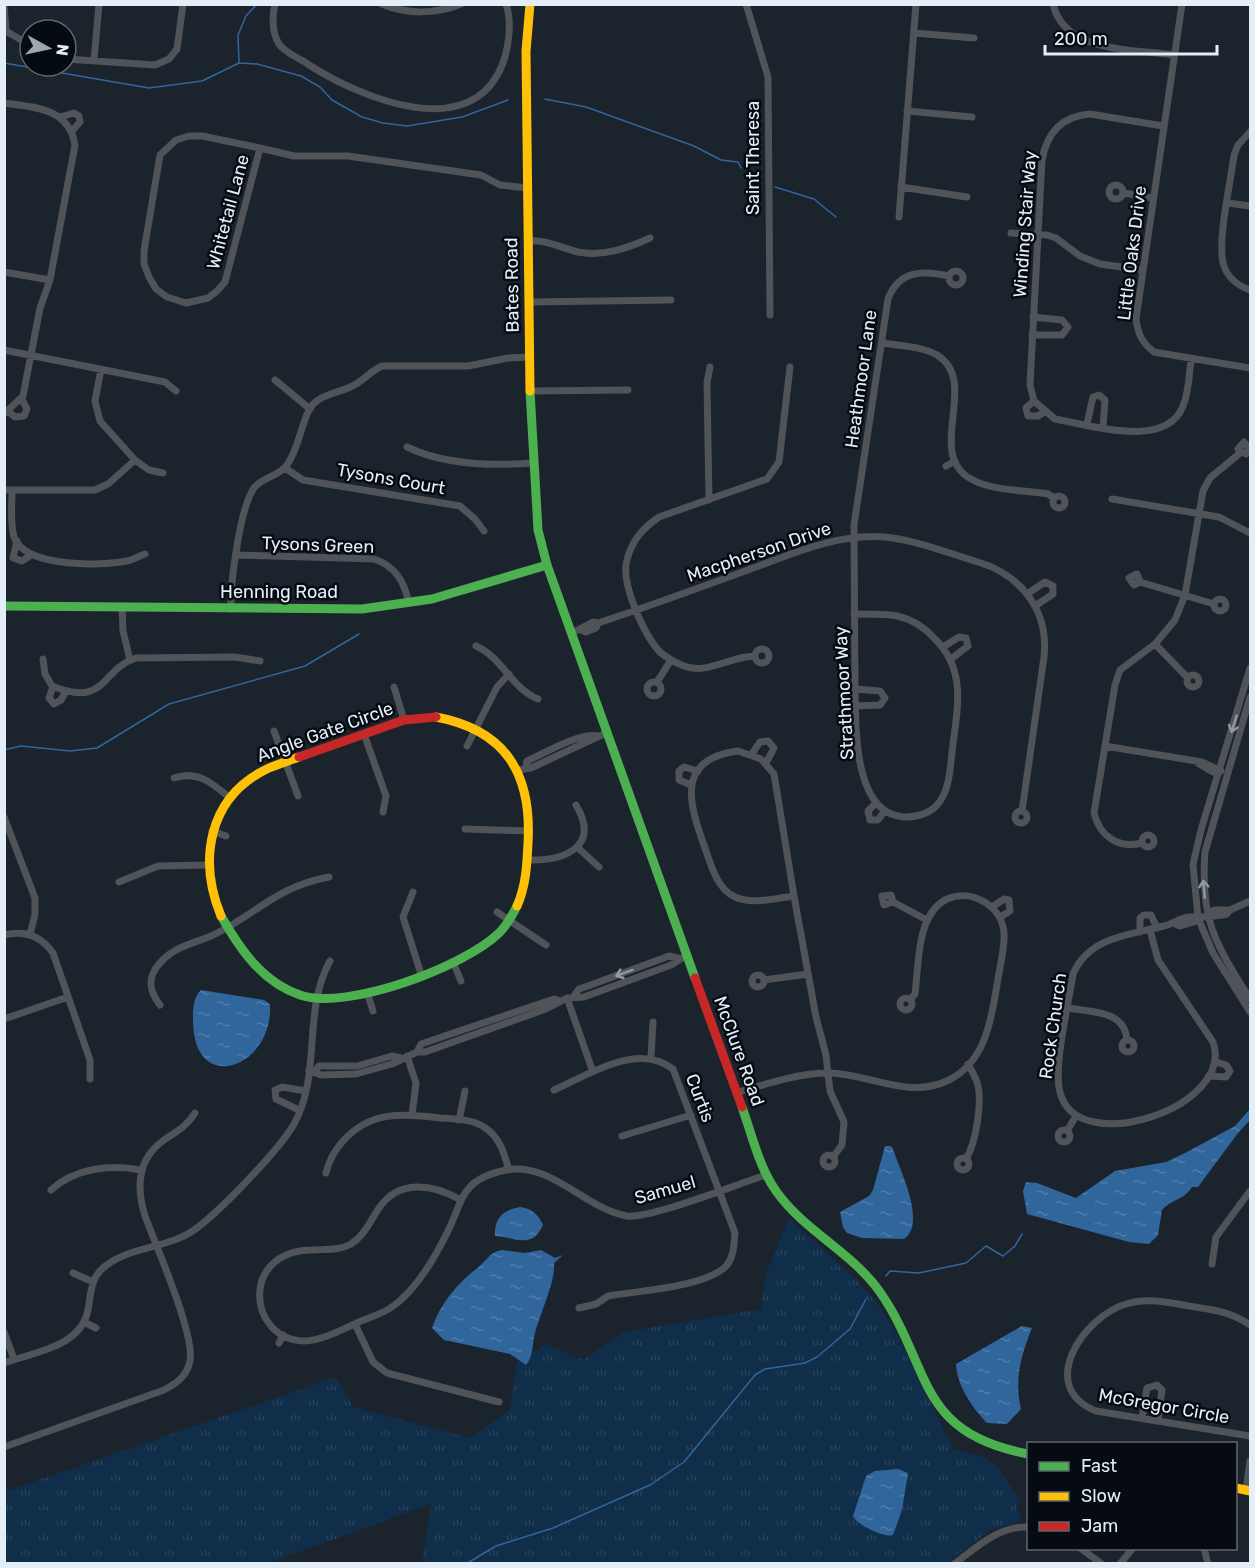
<svg xmlns="http://www.w3.org/2000/svg" width="1255" height="1568" viewBox="0 0 1255 1568" font-family="Rubik,sans-serif">
<defs>
<pattern id="grass-tufts" width="24" height="20" patternUnits="userSpaceOnUse" patternTransform="scale(1.5)"><rect width="24" height="20" fill="#102d49"/><path d="M3 7l-1-3M5 7V3M7 7l1-3M15 17l-1-3M17 17v-4M19 17l1-3" fill="none" stroke="#27425b"/></pattern>
<pattern id="water-ripples" width="26" height="14" patternUnits="userSpaceOnUse" patternTransform="scale(1.5)"><rect width="26" height="14" fill="#31669d"/><path d="M2 4q2-2 4 0t4 0M15 11q2-2 4 0t4 0" fill="none" stroke="#4f7cab"/></pattern>
</defs>
<rect width="100%" height="100%" fill="#1b232c"/>
<path fill="url(#grass-tufts)" d="M789,1218L858,1281L880,1307L895,1331L954,1450C999,1458 996,1466 1021,1501L1016,1504L1022,1521L993,1529L946,1563H422L431,1504L269,1563L5,1564L4,1492L336,1377L353,1407L470,1438L509,1410L517,1362L546,1344L583,1360L625,1332L761,1309L766,1273Z"/>
<path fill="url(#water-ripples)" d="M201,990L264,1000L270,1004C274,1068 193,1097 193,1020C193,1009 193,998 201,990Z
M1250,1109V1120L1238,1133L1198,1187H1192C1184,1200 1172,1199 1162,1210L1158,1235L1149,1244L1129,1242L1027,1214L1023,1191L1026,1182L1037,1183L1076,1198L1115,1171L1166,1162L1185,1153L1235,1126Z
M885,1146H891L893,1149C900,1171 927,1223 904,1239L862,1238L847,1233L843,1227L840,1212L869,1196L873,1190Z
M520,1207C531,1208 539,1215 543,1225C532,1251 512,1236 495,1236C494,1219 502,1210 520,1207Z
M502,1250L525,1253L541,1250L555,1258L563,1255L554,1263C556,1280 540,1314 535,1333C532,1344 534,1355 526,1365L510,1354L444,1340L432,1328C440,1304 457,1284 476,1269C486,1262 489,1252 502,1250Z
M1022,1326L1032,1328C1021,1355 1014,1380 1021,1409L1007,1424L987,1423C972,1407 957,1386 956,1364Z
M898,1469L908,1473L902,1510L893,1535C884,1538 857,1525 853,1516L866,1476L875,1471Z"/>
<g fill="none" stroke-linecap="round" stroke-linejoin="round">
<path stroke="#31669d" stroke-width="1.5" d="M239,62L238,35L246,16L257,4
M4,63L149,88L202,81L239,63L257,64L301,76L320,87L332,100L362,117L383,123L407,126L462,117L508,100
M545,99L586,107L694,146L721,160L738,162L741,168
M775,187L814,199L836,217
M4,750L21,746L70,751L97,748L169,704L305,666L359,634
M886,1276L890,1271L919,1273L966,1263L986,1246L1003,1256L1015,1246L1022,1234
M466,1564L496,1546L553,1528L650,1485L684,1462L755,1375L765,1369L805,1363L817,1357L850,1329L866,1299"/>
<path stroke="#505357" stroke-width="7" d="M275,4C272,17 272,33 279,44C286,54 300,58 309,65C361,98 472,145 503,63C509,46 512,21 506,4
M382,4C407,15 437,14 461,4
M746,4L768,77L770,315
M1053,4C1064,53 1134,49 1173,55
M1182,4L1136,319C1138,334 1142,343 1154,352L1250,368
M4,5L6,31
M4,30L30,45
M914,33L974,38
M66,59L155,65L169,59L177,49L183,4
M94,60L99,4
M4,103C35,107 69,108 75,145L50,280L40,308L23,396L4,414
M907,111L972,117
M60,117L74,113L79,116L80,122L71,132
M1163,126L1090,114C1063,116 1047,132 1042,160L1030,385L1034,401L1055,419C1090,425 1166,450 1183,406C1189,392 1189,375 1191,360
M1250,132L1238,145L1234,155C1231,181 1216,244 1224,266C1228,278 1239,286 1250,290
M189,136H202L260,148L225,282L217,291L208,298L186,303L167,297L156,289L149,277L144,264V251L160,155L176,140Z
M260,148L294,156H348L481,175L500,185L528,188
M1109 192a7 7 0 1 1 14 0a7 7 0 1 1-14 0Z
M901,187L967,197
M1124,193L1153,198
M1228,203L1250,206
M899,217L916,4
M1011,233L1047,235L1056,238L1080,256L1100,264L1143,270
M528,241C545,239 561,248 578,252C603,257 628,248 650,238
M949 278a7 7 0 1 1 14 0a7 7 0 1 1-14 0Z
M4,272L50,280
M529,302L671,300
M1032,335H1062L1068,327L1062,320L1033,317
M883,343C901,346 921,346 937,355C981,382 924,453 971,479C992,491 1024,490 1048,494L1054,498
M4,350L165,382L176,391
M101,369L95,401L100,421L135,460L149,470L163,473
M275,380L310,409
M530,391L628,390
M1034,401L1026,408L1028,416H1038L1044,412
M9,412L15,417L24,416L27,409L21,398
M1087,424L1093,397L1099,395L1105,400L1103,427
M407,447C444,465 493,466 533,463
M1250,449L1244,442L1238,449L1246,454L1250,449
M946,466L955,461
M285,468L303,480L460,506L475,519L484,531
M4,490H95L108,484L135,460
M12,490C12,505 10,523 14,537C25,568 101,566 127,561C133,560 139,556 145,554
M1053 502a6 6 0 1 1 12 0a6 6 0 1 1-12 0Z
M1112,499L1219,517L1250,533
M709,500L707,383L710,367
M17,541L13,558L22,561L31,555
M237,555L374,559C395,566 404,581 409,603
M1140,582L1137,574L1129,578L1134,585L1140,582L1214,604
M1027,594L1045,582L1053,586V594L1035,606
M1214 605a6 6 0 1 1 12 0a6 6 0 1 1-12 0Z
M122,607L123,631L130,660
M231,609C230,585 240,507 254,488C262,477 280,476 287,465C299,448 300,428 309,410C319,392 341,394 356,384C366,378 371,371 382,366H468L508,358L530,357
M854,614C866,614 879,614 891,615C908,617 923,626 934,638C966,669 958,705 953,744C950,764 951,790 937,805C928,815 916,817 904,817C853,814 856,727 855,689L854,525L888,299C899,270 923,270 949,276
M581,630L586,632L596,628L598,623
M572,633L593,622L598,623C647,607 696,589 745,571C790,555 836,533 885,537C916,540 948,553 978,562C1021,575 1049,610 1044,657L1022,811
M1155,644L1188,678
M476,646C503,658 511,688 538,699
M943,647L959,637L966,638L968,646L951,659
M755 656a7 7 0 1 1 14 0a7 7 0 1 1-14 0Z
M755,656C731,656 707,675 684,666C676,663 667,658 660,652C644,635 620,582 627,560C632,540 643,528 659,517L767,479L779,462L790,367
M43,659L45,674L52,686C107,708 100,670 136,658L235,657L260,661
M1250,668L1201,830L1193,864L1198,918L1213,953L1250,1012
M1187 681a6 6 0 1 1 12 0a6 6 0 1 1-12 0Z
M647 689a7 7 0 1 1 14 0a7 7 0 1 1-14 0Z
M657,682L671,660
M53,687L49,698L54,704L61,700L66,691
M394,687L404,720
M855,689L880,691L885,698L880,705L856,706
M1250,697L1205,852C1200,920 1215,943 1250,999
M274,731L298,796
M364,734L386,796L383,812
M467,746L497,687L509,674
M1105,746L1202,762L1221,771
M738,751L761,759L774,774L794,896C777,898 752,905 735,897C717,889 711,865 705,848C689,804 675,759 738,751Z
M751,755L760,742L768,741L774,748L766,763
M1196,762L1213,772L1218,770
M526,767L527,761C545,753 580,732 598,736
M518,770L531,768L608,732
M174,778C198,770 212,783 230,798
M691,785L679,780V771L684,767L698,771
M875,804L868,811L870,820H878L884,812
M1015 817a6 6 0 1 1 12 0a6 6 0 1 1-12 0Z
M4,817L35,898V915L30,934
M465,829L529,831
M212,831L226,836
M1142 841a6 6 0 1 1 12 0a6 6 0 1 1-12 0Z
M1142,843C1119,849 1100,837 1094,813L1115,685L1120,670L1155,644L1175,620L1185,595L1203,491L1210,478L1240,453
M577,847L599,867
M528,860C564,861 601,847 576,805
M119,882L158,866L206,865
M413,892L403,917L421,974
M794,896L816,1017L826,1055L830,1091L844,1122L842,1145L833,1157
M893,902L884,905L882,896L891,895L893,902L927,920
M992,907L1004,899L1009,900L1010,911L1000,917
M497,912L546,945
M1211,915L1214,910H1230
M1175,924L1180,926L1194,922L1196,918
M1150,930L1158,960L1213,1042C1236,1107 1076,1160 1060,1092C1053,1066 1069,1003 1073,974C1089,937 1129,935 1164,926C1173,924 1181,917 1190,917C1202,917 1215,917 1227,914L1230,910L1250,901
M1140,932V918L1144,915H1151L1157,928
M4,935C25,930 41,936 53,953L90,1060V1079
M453,962L461,981
M752 981a6 6 0 1 1 12 0a6 6 0 1 1-12 0Z
M764,980L808,974
M367,992L373,1011
M574,996L579,989L588,986L669,956L678,958
M900 1004a6 6 0 1 1 12 0a6 6 0 1 1-12 0Z
M567,998L593,1072
M160,1005C149,991 147,978 159,964C173,947 192,944 211,936C256,915 275,887 329,877
M1068,1008C1091,1012 1125,1010 1127,1040
M4,1019L68,997
M1122 1046a6 6 0 1 1 12 0a6 6 0 1 1-12 0Z
M417,1052L421,1044L554,999L560,1001
M407,1056L416,1083L412,1115
M651,1057L653,1022
M309,1070L321,1075L356,1074L392,1064L417,1052H425L546,1009L567,998L584,997L671,965L687,955
M315,1071L319,1066H357L392,1056L401,1058
M1211,1076L1226,1077L1230,1071L1226,1065L1216,1062
M554,1090C590,1074 637,1042 673,1069L735,1233C734,1244 734,1256 727,1265C708,1287 637,1291 608,1296L596,1304L579,1308
M736,1093C766,1084 798,1073 829,1073C871,1074 908,1100 949,1080C989,1060 992,1012 999,973C1001,961 1005,946 1004,933C1002,906 972,888 947,899C916,914 919,965 915,994L910,1000
M299,1110L276,1099L275,1090L282,1087L306,1091
M459,1120L465,1091
M1058 1136a6 6 0 1 1 12 0a6 6 0 1 1-12 0Z
M1067,1131L1076,1116
M622,1136L691,1115
M823 1161a6 6 0 1 1 12 0a6 6 0 1 1-12 0Z
M957 1164a6 6 0 1 1 12 0a6 6 0 1 1-12 0Z
M966,1159C976,1143 983,1100 977,1082C975,1076 971,1070 968,1064
M326,1173C329,1160 334,1151 343,1141C370,1111 402,1113 440,1118C454,1119 472,1119 484,1127C500,1137 504,1153 509,1170
M51,1190C75,1168 110,1164 141,1170
M459,1199C432,1184 399,1179 379,1208C370,1221 365,1235 351,1244C339,1251 325,1249 312,1250C239,1251 248,1340 304,1341C322,1341 343,1329 359,1322C370,1317 382,1314 392,1307C415,1291 434,1259 446,1235C464,1200 459,1180 506,1170C552,1162 585,1209 627,1216C651,1219 737,1184 766,1175
M1212,1264L1216,1237L1250,1191
M73,1273L93,1282
M84,1322L96,1328
M355,1324L373,1362L387,1373L499,1402
M1250,1325C1233,1313 1216,1310 1195,1307C1172,1303 1149,1297 1126,1304C1083,1317 1036,1387 1096,1411L1250,1436
M4,1332L14,1359
M279,1343L283,1335
M4,1363C34,1352 81,1347 88,1310C91,1295 90,1279 103,1268C127,1247 164,1249 191,1232C215,1217 280,1149 294,1124C322,1074 302,1011 330,961
M1142,1418L1147,1388L1157,1385L1162,1390L1158,1420
M4,1447L164,1390C177,1383 187,1376 190,1361C195,1334 156,1246 145,1216C136,1187 137,1159 164,1140C177,1131 186,1127 195,1113
M1246,1490L1250,1461
M1080,1548L1102,1564
M1204,1548L1208,1564
M954,1564C977,1547 999,1526 1028,1527
M1120,1564L1133,1548"/>
<path stroke="#4caf50" stroke-width="9" d="M530,391L538,530L547,565L695,978
M4,606L362,609L432,599L547,565
M221,916C240,949 262,982 300,995C347,1011 464,967 499,933C507,925 512,916 517,906
M742,1107C752,1135 759,1167 776,1191C804,1231 852,1252 880,1292C932,1367 915,1433 1028,1454"/>
<path stroke="#ffc107" stroke-width="9" d="M530,391L526,51L530,4
M436,717C506,730 532,774 528,843C527,864 526,886 517,906
M221,916C198,860 208,796 269,768C278,764 289,761 299,757
M1236,1488L1250,1491"/>
<path stroke="#c62828" stroke-width="9" d="M299,757L404,720L436,717
M695,978L742,1107"/>
</g>
<defs><path id="oneway-shaft" d="M-6 0H5M1.5-3L5.5 0L1.5 3" fill="none" stroke-width="1.6" stroke-linecap="round" stroke-linejoin="round" transform="scale(1.5)"/></defs>
<g stroke="#9399a0">
<use href="#oneway-shaft" transform="translate(1234 724) rotate(107)"/>
<use href="#oneway-shaft" transform="translate(1204 889) rotate(-95)"/>
<use href="#oneway-shaft" transform="translate(624 973) rotate(160)"/>
</g>
<g text-anchor="middle" dominant-baseline="central" stroke-width="5" stroke-linejoin="round" paint-order="stroke">
<g font-size="18" fill="#e4eef9" stroke="#060b12">
<text transform="translate(753 158) rotate(-90)">Saint Theresa</text>
<text transform="translate(228 212) rotate(-75)">Whitetail Lane</text>
<text transform="translate(1025 224) rotate(-86)">Winding Stair Way</text>
<text transform="translate(1132 253) rotate(-83)">Little Oaks Drive</text>
<text transform="translate(512 285) rotate(-91)">Bates Road</text>
<text transform="translate(861 379) rotate(-82)">Heathmoor Lane</text>
<text transform="translate(391 479) rotate(10)">Tysons Court</text>
<text transform="translate(318 545) rotate(2)">Tysons Green</text>
<text transform="translate(759 552) rotate(-19)">Macpherson Drive</text>
<text x="279" y="592">Henning Road</text>
<text transform="translate(844 693) rotate(-93)">Strathmoor Way</text>
<text transform="translate(325 732) rotate(-20)">Angle Gate Circle</text>
<text transform="translate(1053 1026) rotate(-82)">Rock Church</text>
<text transform="translate(739 1051) rotate(70)">McClure Road</text>
<text transform="translate(700 1098) rotate(69)">Curtis</text>
<text transform="translate(665 1190) rotate(-16)">Samuel</text>
<text transform="translate(1164 1406) rotate(10)">McGregor Circle</text>
</g>
</g>
<rect width="1255" height="1568" fill="none" stroke="#e4eef9" stroke-width="12"/>
<rect x="1027" y="1442" width="210" height="108" fill="#060b12" stroke="#5f666e" stroke-width="1.5"/>
<rect x="1039" y="1462" width="30" height="9" fill="#4caf50" stroke="#5f666e" stroke-width="1.5"/>
<text x="1081" y="1472" font-size="18" fill="#e4eef9">Fast</text>
<rect x="1039" y="1492" width="30" height="9" fill="#ffc107" stroke="#5f666e" stroke-width="1.5"/>
<text x="1081" y="1502" font-size="18" fill="#e4eef9">Slow</text>
<rect x="1039" y="1522" width="30" height="9" fill="#c62828" stroke="#5f666e" stroke-width="1.5"/>
<text x="1081" y="1532" font-size="18" fill="#e4eef9">Jam</text>
<g transform="translate(48 48) rotate(98)"><circle r="28" fill="#060b12" stroke="#5f666e" stroke-width="1.5"/>
<path d="M0-4.5L10 22L0 15L-10 22Z" fill="#9ea7b1"/>
<text y="-9" font-size="16" font-weight="bold" text-anchor="middle" fill="#e4eef9">N</text>
</g>
<path d="M1045 45v9h172v-9" fill="none" stroke="#e4eef9" stroke-width="3"/>
<text x="1054" y="45" font-size="18" fill="#e4eef9" stroke="#060b12" stroke-width="4.5" paint-order="stroke">200 m</text>
</svg>
